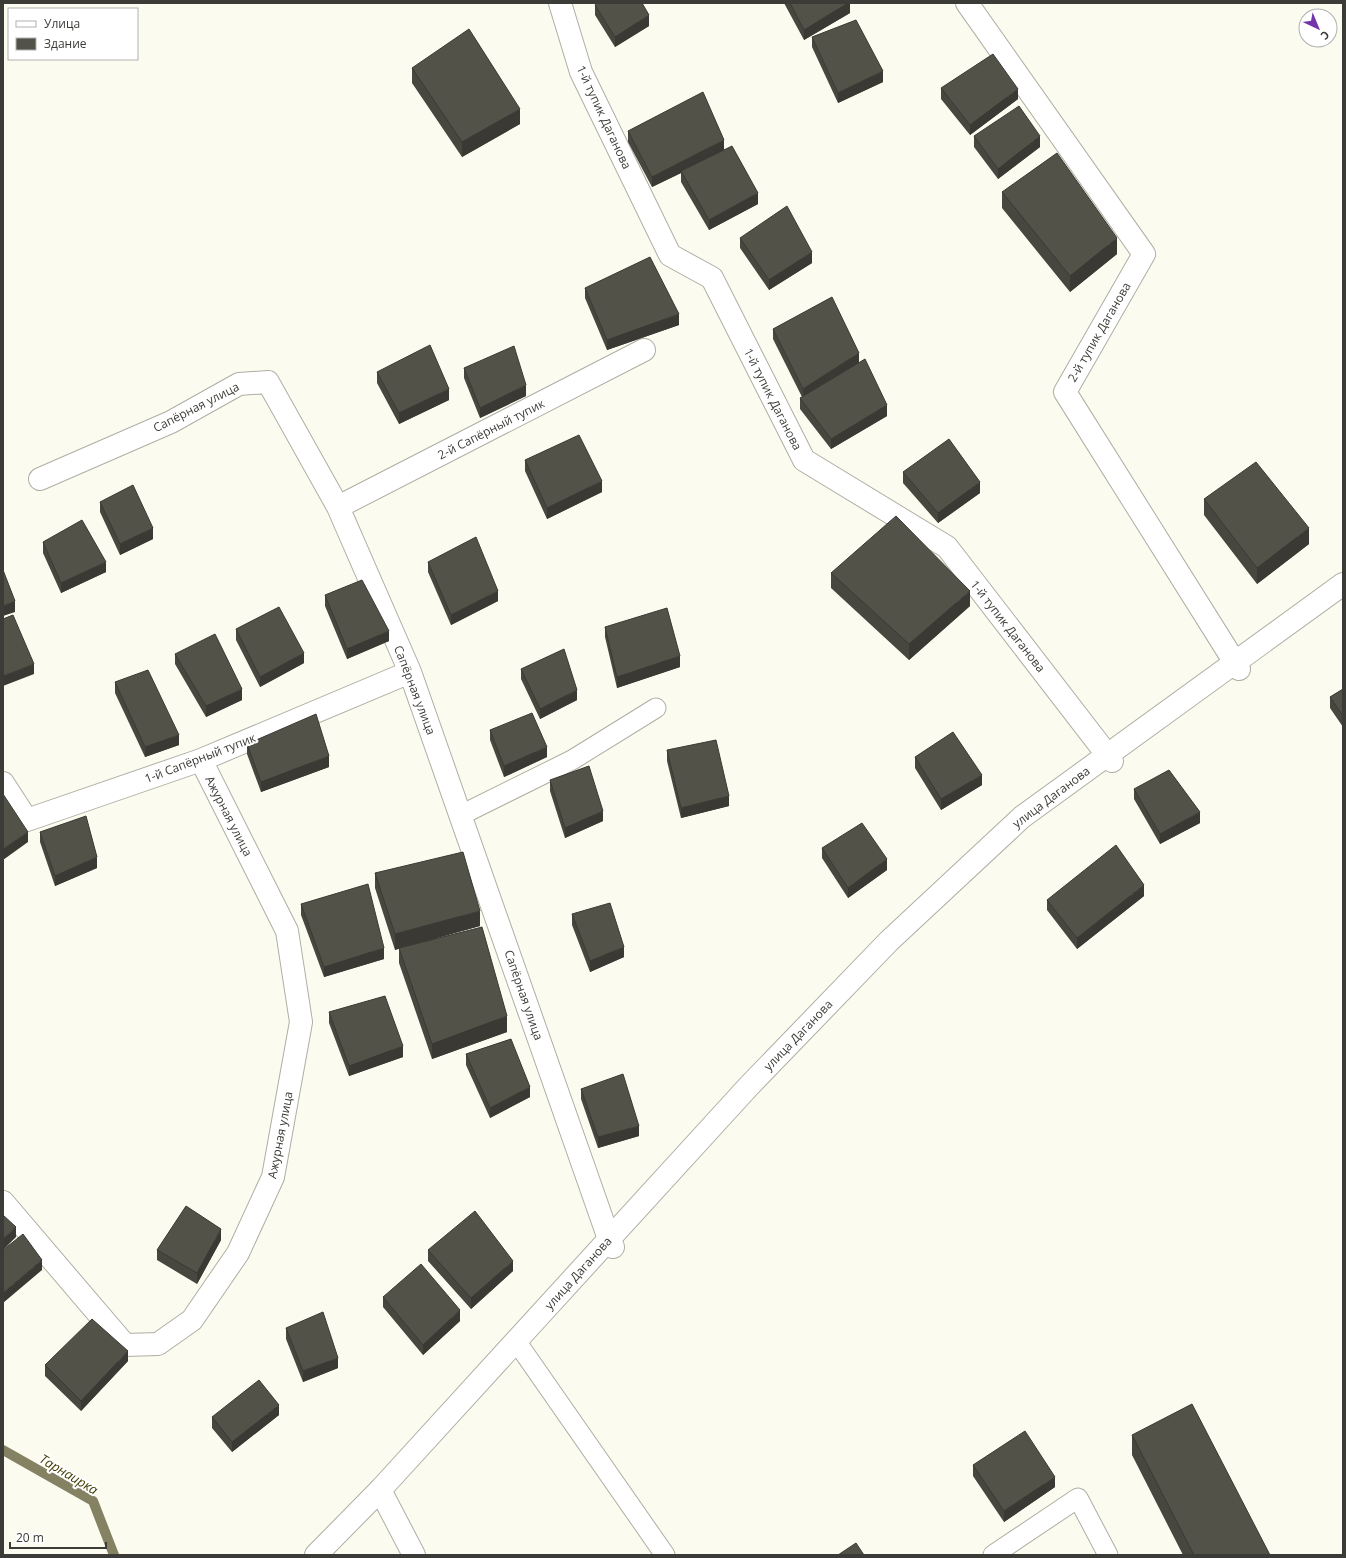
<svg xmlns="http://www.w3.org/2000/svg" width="1346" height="1558" viewBox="0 0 1346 1558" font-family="'Open Sans',sans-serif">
<rect width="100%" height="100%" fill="#fcfbf0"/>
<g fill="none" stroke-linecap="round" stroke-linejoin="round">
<path stroke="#848262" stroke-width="10" d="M3,1450L93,1501L114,1555"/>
<defs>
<path id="lane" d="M461,815L572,760L656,708
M516,1341L665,1555
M993,1555L1078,1498L1108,1555"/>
<path id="street" d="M560,3L581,72L670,255L712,278L804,460L947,547L1112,761
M967,3L1144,254L1065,392L1239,669
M40,479L171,422L239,384L268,382L338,507L410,672L609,1239L613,1247
M338,507L644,350
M3,783L27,820L201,760L410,672
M3,1202L125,1345L158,1344L192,1320L238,1253L273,1177L301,1022L287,931L201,760
M380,1490L414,1555"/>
<path id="secondary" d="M316,1555L380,1490L748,1087L889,941L1022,817L1343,584"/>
</defs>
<use href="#lane" stroke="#afaea4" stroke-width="21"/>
<use href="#street" stroke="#afaea4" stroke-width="24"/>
<use href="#secondary" stroke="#afaea4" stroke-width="24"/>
<use href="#lane" stroke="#fff" stroke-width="19"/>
<use href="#street" stroke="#fff" stroke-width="22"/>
<use href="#secondary" stroke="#fff" stroke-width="22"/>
</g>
<path fill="#47473f" d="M784,3H850V13L804,40Z
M595,5L649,26L615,47L595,15Z
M812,37L883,82L838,103L812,47Z
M412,68L520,124L462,157L412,83Z
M941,88L1018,99L970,135L941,99Z
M628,131L724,149L758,204L709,230L681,182V173L652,187L628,142Z
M974,136L1040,147L998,179L974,147Z
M1002,192L1117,254L1070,292L1002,208Z
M740,238L812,263L769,290L740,248Z
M585,288L679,325L607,350L585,298Z
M773,329L859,362L887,416L831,449L800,409V398L802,397L773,339Z
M464,368L526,396L480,418L464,378Z
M377,372L449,400L399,424L377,383Z
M525,460L602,492L547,519L525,471Z
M903,472L980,493L938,523L903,483Z
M1204,499L1309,544L1257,584L1204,515Z
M100,502L153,539L120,555L100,512Z
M43,542L106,572L61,593L43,553Z
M428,562L498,601L451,625L428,572Z
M831,573L970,606L909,660L831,588Z
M325,595L389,641L347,659L325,606Z
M605,627L680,667L617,688L605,637Z
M236,629L304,663L260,687L236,640Z
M175,654L242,700L206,717L175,664Z
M521,669L577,700L540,719L521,679Z
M115,682L179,745L145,757L115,693Z
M1343,689V727L1330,708V697Z
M490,730L547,757L504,777L490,740Z
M247,744L329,767L261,792L247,754Z
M667,750L729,806L681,818L667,761Z
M915,757L982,785L941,810L915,768Z
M550,780L603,821L565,838L550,791Z
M1134,789L1200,823L1160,844L1134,799Z
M40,832L97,868L55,886L40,842Z
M822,848L887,870L848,898L822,858Z
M375,873L480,926L436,938L507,1032L432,1059L399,963V948L395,950L375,888Z
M1144,896L1077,949L1047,910V900Z
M301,904L384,959L324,977L301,915Z
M572,914L624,957L590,972L572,925Z
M329,1012L403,1057L349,1076L329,1023Z
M466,1054L530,1097L490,1118L466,1065Z
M581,1089L639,1136L598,1148L581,1099Z
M221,1240L197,1284L157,1260V1250Z
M428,1250L513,1271L471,1309L428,1261Z
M383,1297L460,1321L423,1355L383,1307Z
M286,1328L338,1368L303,1382L286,1339Z
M128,1361L81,1411L45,1376V1365Z
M279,1415L232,1452L212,1428V1417Z
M1132,1435L1270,1555H1183L1132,1455Z
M973,1465L1055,1487L1004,1522L973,1476Z"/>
<path fill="#3a3933" d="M848,3H850V13L804,40V30Z
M649,15V26L615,47V37Z
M883,71V82L838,103V93Z
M1018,89V99L970,135V125Z
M520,109V124L462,157V142Z
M1040,136V147L998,179V169Z
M724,140V150L681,171V173L652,187V177Z
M758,193V204L709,230V220Z
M1117,238V254L1070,292V276Z
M812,252V263L769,290V280Z
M679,314V325L607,350V340Z
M859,353V364L803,399V389Z
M526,385V396L480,418V408Z
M449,389V400L399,424V413Z
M887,405V416L831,449V439Z
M602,481V492L547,519V508Z
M980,482V493L938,523V513Z
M153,528V539L120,555V544Z
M1309,528V544L1257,584V568Z
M106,562V572L61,593V583Z
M498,591V601L451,625V615Z
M970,591V606L909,660V644Z
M15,601V612L3,616V606Z
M389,631V641L347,659V649Z
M304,653V663L260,687V677Z
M680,656V667L617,688V677Z
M34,664V674L3,686V676Z
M242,689V700L206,717V706Z
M577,690V700L540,719V709Z
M179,735V745L145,757V747Z
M547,747V757L504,777V766Z
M329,756V767L261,792V782Z
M982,775V785L941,810V799Z
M729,796V806L681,818V808Z
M603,811V821L565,838V828Z
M1200,812V823L1160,844V834Z
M28,832V842L3,860V849Z
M97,857V868L55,886V876Z
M887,859V870L848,898V888Z
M1144,885V896L1077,949V938Z
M480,911V926L395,950V934Z
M624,947V957L590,972V961Z
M384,948V959L324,977V967Z
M507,1016V1032L432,1059V1044Z
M403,1046V1057L349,1076V1066Z
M530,1087V1097L490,1118V1108Z
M639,1126V1136L598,1148V1137Z
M16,1227V1237L3,1250V1239Z
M221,1229V1240L197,1284V1273Z
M42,1260V1270L3,1303V1293Z
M513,1261V1271L471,1309V1298Z
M460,1310V1321L423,1355V1345Z
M128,1351V1361L81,1411V1401Z
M338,1358V1368L303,1382V1371Z
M279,1405V1415L232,1452V1442Z
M1055,1477V1487L1004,1522V1511Z"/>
<path fill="#535249" stroke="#3a3933" d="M598,3H642L649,15L615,37L595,5Z
M790,3H848L804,30Z
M856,20L883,71L838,93L812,37Z
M469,29L520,109L462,142L412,68Z
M993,54L1018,89L970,125L941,88Z
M703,92L724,140L652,177L628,131Z
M1019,106L1040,136L998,169L974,136Z
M732,146L758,193L709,220L681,171Z
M1057,153L1117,238L1070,276L1002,192Z
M787,206L812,252L769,280L740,238Z
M650,257L679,314L607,340L585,288Z
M832,297L859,353L803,389L773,329Z
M430,345L449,389L399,413L377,372Z
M514,346L526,385L480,408L464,368Z
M865,359L887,405L831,439L800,398Z
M579,435L602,481L547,508L525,460Z
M949,439L980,482L938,513L903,472Z
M1256,462L1309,528L1257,568L1204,499Z
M133,485L153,528L120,544L100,502Z
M896,516L970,591L909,644L831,573Z
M82,520L106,562L61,583L43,542Z
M476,537L498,591L451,615L428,562Z
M3,570L15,601L3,606Z
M362,580L389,631L347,649L325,595Z
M279,607L304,653L260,677L236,629Z
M667,608L680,656L617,677L605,627Z
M13,615L34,664L3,676V619Z
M215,634L242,689L206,706L175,654Z
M564,649L577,690L540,709L521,669Z
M148,670L179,735L145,747L115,682Z
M1343,689V716L1330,697Z
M532,713L547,747L504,766L490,730Z
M316,714L329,756L261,782L247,744Z
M953,732L982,775L941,799L915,757Z
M716,740L729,796L681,808L667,750Z
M589,766L603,811L565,828L550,780Z
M1169,770L1200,812L1160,834L1134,789Z
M3,794L28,832L3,849Z
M86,816L97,857L55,876L40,832Z
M862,823L887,859L848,888L822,848Z
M1116,845L1144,885L1077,938L1047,900Z
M463,852L480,911L395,934L375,873Z
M368,884L384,948L324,967L301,904Z
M610,903L624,947L590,961L572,914Z
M482,927L507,1016L432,1044L399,948Z
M385,996L403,1046L349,1066L329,1012Z
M511,1039L530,1087L490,1108L466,1054Z
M623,1074L639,1126L598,1137L581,1089Z
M186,1206L221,1229L197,1273L157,1250Z
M475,1211L513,1261L471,1298L428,1250Z
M3,1215L16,1227L3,1239Z
M23,1234L42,1260L3,1293V1250Z
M421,1264L460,1310L423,1345L383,1297Z
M323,1312L338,1358L303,1371L286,1328Z
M92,1319L128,1351L81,1401L45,1365Z
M259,1380L279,1405L232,1442L212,1417Z
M1192,1404L1270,1555H1194L1132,1435Z
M1025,1431L1055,1477L1004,1511L973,1465Z
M856,1543L864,1555H838Z"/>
<g text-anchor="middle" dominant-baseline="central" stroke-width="4" stroke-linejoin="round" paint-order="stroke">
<g font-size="12" fill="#3b3b37" stroke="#fff">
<text transform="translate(604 117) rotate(65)">1-й тупик Даганова</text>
<text transform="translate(1099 332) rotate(-60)">2-й тупик Даганова</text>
<text transform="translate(773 399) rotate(63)">1-й тупик Даганова</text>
<text transform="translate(196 407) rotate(-27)">Сапёрная улица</text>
<text transform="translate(491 429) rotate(-27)">2-й Сапёрный тупик</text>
<text transform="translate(1008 626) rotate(52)">1-й тупик Даганова</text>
<text transform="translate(415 690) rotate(69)">Сапёрная улица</text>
<text transform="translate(200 758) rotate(-21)">1-й Сапёрный тупик</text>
<text transform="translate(1051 797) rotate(-37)">улица Даганова</text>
<text transform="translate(229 816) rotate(63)">Ажурная улица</text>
<text transform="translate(524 995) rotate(71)">Сапёрная улица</text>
<text transform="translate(798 1035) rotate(-46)">улица Даганова</text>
<text transform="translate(280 1135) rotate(-79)">Ажурная улица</text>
<text transform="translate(578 1273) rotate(-48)">улица Даганова</text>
</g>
<g font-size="13" font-style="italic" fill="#403b00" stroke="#fff">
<text transform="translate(69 1474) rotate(31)">Тарнаирка</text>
</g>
</g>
<rect width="1346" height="1558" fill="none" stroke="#3b3b37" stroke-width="8"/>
<rect x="8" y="8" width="130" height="52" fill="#ffffff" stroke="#b1b1af"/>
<rect x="16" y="21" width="20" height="6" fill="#ffffff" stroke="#b1b1af"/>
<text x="44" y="28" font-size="12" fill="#3b3b37">Улица</text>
<rect x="16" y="38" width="20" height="12" fill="#535249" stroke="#b1b1af"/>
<text x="44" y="48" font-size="12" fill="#3b3b37">Здание</text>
<g transform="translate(1318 28) rotate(136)"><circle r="19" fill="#ffffff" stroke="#b1b1af"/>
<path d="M0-3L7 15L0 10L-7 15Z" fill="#7535aa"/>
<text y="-6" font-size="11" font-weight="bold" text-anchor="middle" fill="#3b3b37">С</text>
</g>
<path d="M10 1542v6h96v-6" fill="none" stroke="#3b3b37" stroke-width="2"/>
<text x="16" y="1542" font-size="12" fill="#3b3b37" stroke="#ffffff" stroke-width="3" paint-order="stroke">20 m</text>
</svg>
